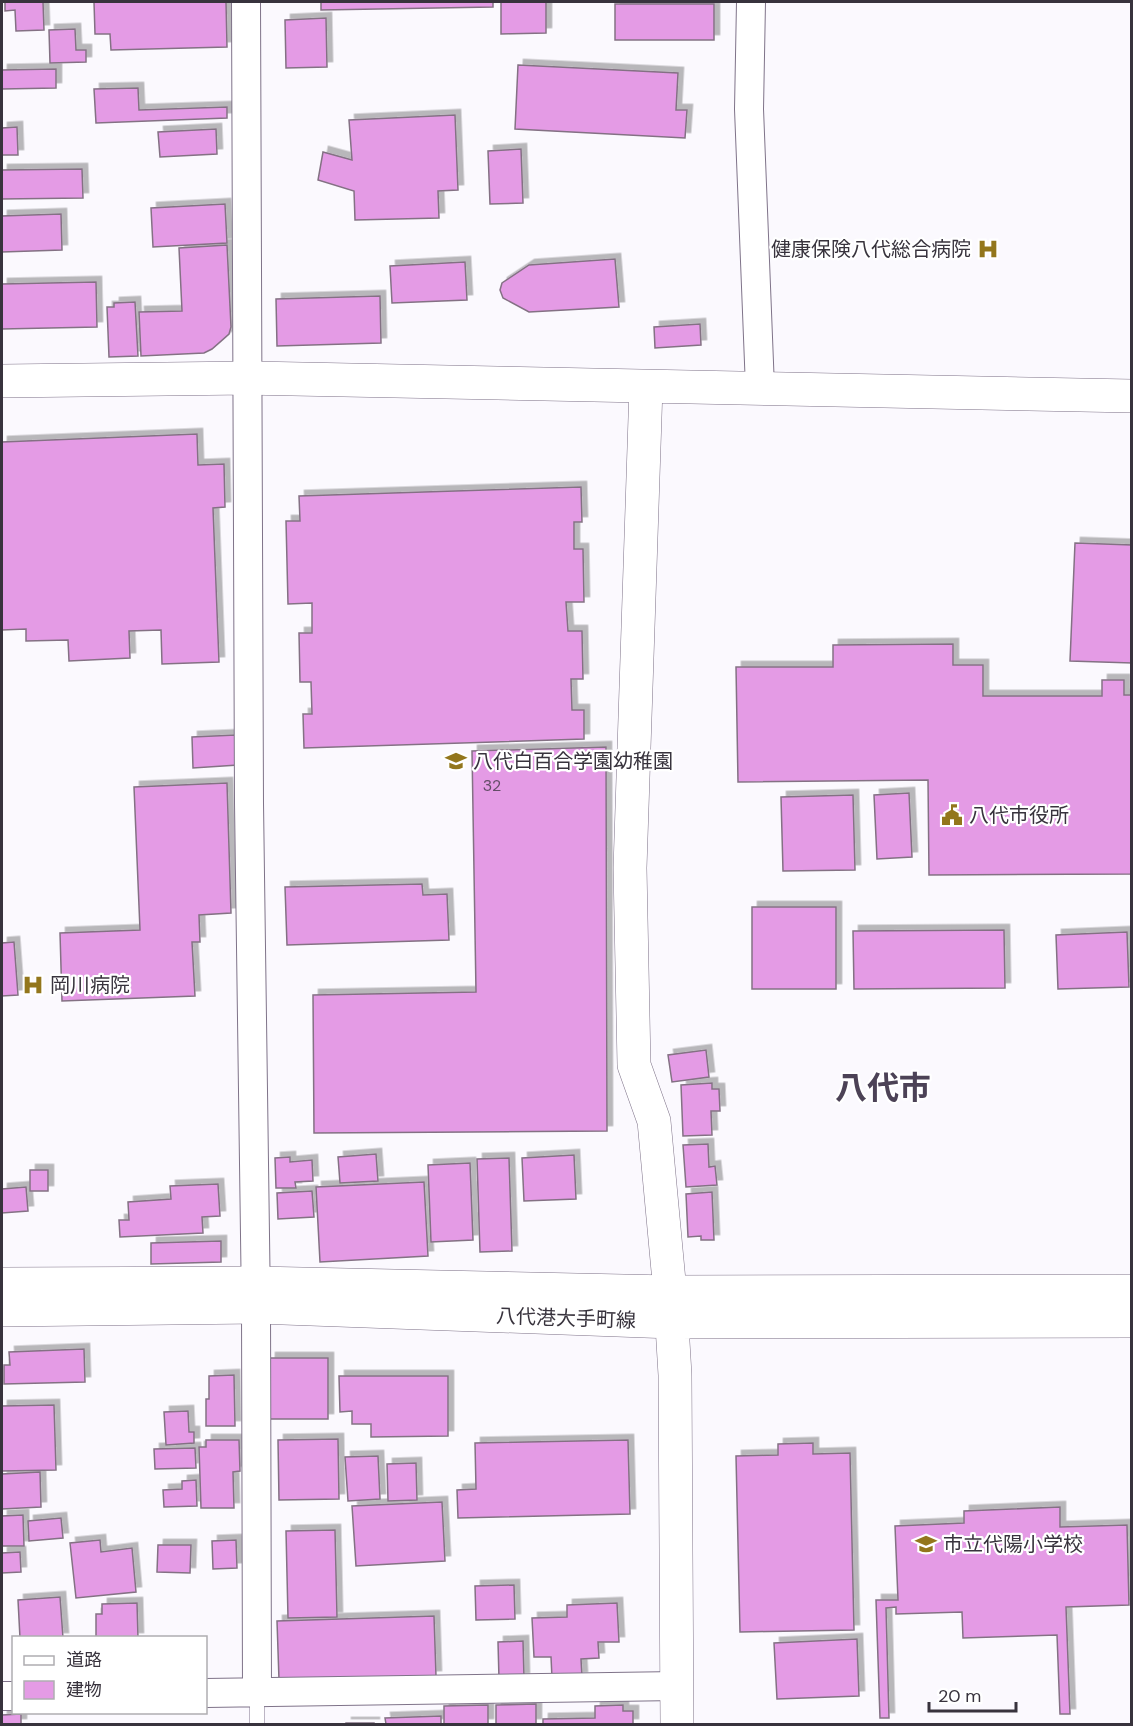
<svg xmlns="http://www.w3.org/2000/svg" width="1133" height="1726" viewBox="0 0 1133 1726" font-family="'DM Sans','Noto Sans JP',sans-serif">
<defs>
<filter id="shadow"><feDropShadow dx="5.5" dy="-5.5" stdDeviation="0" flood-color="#0004"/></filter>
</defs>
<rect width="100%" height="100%" fill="#fbf9fe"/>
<path fill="#e49be5" stroke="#847184" stroke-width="1.5" filter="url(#shadow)" d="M5,2H43L44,30L16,31L15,10L5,11Z
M94,2H226L227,47L111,50L110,34H95Z
M321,2H493V7L321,10Z
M501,2H546V33L501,34Z
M615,4H714V40H615Z
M326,18L327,67L286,68L285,20Z
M75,29L76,50H86V62L50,63L49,30Z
M518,65L678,73L676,110H687L685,138L515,129Z
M56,69V88L2,89V70Z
M138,88L139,110L227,107V118L96,123L94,89Z
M455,115L458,190L438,191L439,218L355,220L354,191L318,180L323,152L352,160L349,120Z
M17,127L18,155H2V128Z
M216,129L217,154L160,157L158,132Z
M521,149L523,203L490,204L488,151Z
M82,169L83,198L2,199V170Z
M225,204L227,243L153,247L151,208Z
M61,214L62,250L2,252V216Z
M227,245L231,327L229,334L212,349L204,353L141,356L139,312L182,311L179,248Z
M615,259L619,307L529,312L503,298L500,290L502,283L529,265Z
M465,262L467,300L392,303L390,266Z
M96,282L97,327L2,329V284Z
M380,296L381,343L277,346L276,299Z
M135,302L138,356L109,357L107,307H114V303Z
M700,324L701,345L655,348L654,327Z
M197,434L198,465L224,464L225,507L213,508L219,662L162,664L161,630L129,631L130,658L69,661L68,640L26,641V629L2,630V442Z
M581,487L582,522H574V549H583L584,602H566L568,631H582L583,679H571L572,710H584V739L304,748L303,714H312L311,682H300L299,633H312V603L288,604L286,521H300L299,496Z
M1075,543L1132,545V663L1070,661Z
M953,644V665H983V696H1102V680H1124V695H1132V874L929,875L928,780L738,782L736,667H833V645Z
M236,735L238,765L193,768L192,737Z
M606,747L607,1131L314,1133L313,995L476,992L472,751Z
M227,783L231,913L199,915L200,942H192L195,996L62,1001L60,933L140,930L134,787Z
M909,793L912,857L877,859L874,795Z
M853,795L855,870L783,871L781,797Z
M422,884L423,895L447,894L449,940L287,945L285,887Z
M752,907H836V989H752Z
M1004,930L1005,988L854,989L853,931Z
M1127,932L1129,987L1058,989L1056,935Z
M14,942L18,995L2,996V943Z
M706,1050L709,1077L672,1082L668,1055Z
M712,1083V1089H719L720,1111H711L712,1135L683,1136L681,1085Z
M708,1144L709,1167L715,1166L717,1185L686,1187L683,1145Z
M376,1154L378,1181L340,1183L338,1157Z
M574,1155L576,1199L524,1201L522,1158Z
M290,1157V1162L312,1160L313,1181L295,1182L296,1188H276L275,1158Z
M509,1158L512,1251L480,1252L477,1159Z
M470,1163L473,1240L431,1242L428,1165Z
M30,1170H48V1191H30Z
M424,1182L428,1256L320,1262L316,1187Z
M218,1184L220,1216L202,1217L203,1233L120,1237L119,1220H129L128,1202L171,1199L170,1186Z
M26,1187L28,1211L2,1213V1189Z
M312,1191L314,1217L278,1219L277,1193Z
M712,1192L714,1240H701V1236L688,1237L686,1194Z
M221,1241V1262L151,1264V1243Z
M84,1349L85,1382L4,1384V1365H10L9,1352Z
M270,1358H328V1419H269Z
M234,1375L235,1426H206V1399H209V1376Z
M339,1376H448V1436L371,1437V1424H352V1411L340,1412Z
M54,1405L56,1470L2,1471V1406Z
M188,1411L189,1432H194V1443L166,1445L164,1412Z
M338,1439L339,1499L279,1500L278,1440Z
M206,1440H239L240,1471L233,1472L234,1508H201L199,1447H206Z
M628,1440L630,1514L458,1518L457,1490L476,1489L475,1443Z
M813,1443V1454L850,1453L854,1630L740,1632L736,1456L778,1455V1444Z
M195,1448L196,1468L155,1469L154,1449Z
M378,1456L380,1499L348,1501L345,1457Z
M416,1463L417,1500L388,1501L387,1464Z
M40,1472L41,1507L2,1509V1474Z
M196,1480L197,1506L164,1507L163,1490L182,1489V1481Z
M442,1502L445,1561L356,1566L352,1506Z
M1060,1507V1527L1127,1525L1129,1605L1066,1607L1070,1714H1060L1057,1635L963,1638L962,1612L896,1614V1607L886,1608L889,1718H880L876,1600H898L895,1526L964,1523V1511Z
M23,1515L24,1546H2V1516Z
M61,1518L63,1538L29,1541L28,1521Z
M335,1530L337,1617L288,1618L286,1531Z
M100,1540L101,1552L132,1548L136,1592L76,1598L70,1543Z
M236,1540L237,1568L213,1569L212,1541Z
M158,1545H191L190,1573L157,1572Z
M20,1552L21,1572L2,1573V1553Z
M514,1585L515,1619L476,1620L475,1586Z
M60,1597L63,1638H20L18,1600Z
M137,1603L138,1638H96V1614H102V1604Z
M617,1603L619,1642H598L599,1658L581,1659L582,1677L552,1678L551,1657H534L532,1618L567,1617V1605Z
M434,1616L436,1676L279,1680L277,1621Z
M857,1639L859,1696L777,1699L774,1643Z
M523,1641L524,1678L499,1679L498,1642Z
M536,1704V1724H496V1705Z
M488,1705V1724H444V1706Z
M623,1705V1711H633V1724H543V1719L595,1718V1706Z
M21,1714V1724H2V1715Z
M441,1716V1724H386L385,1718Z
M346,1723H374V1724H346Z"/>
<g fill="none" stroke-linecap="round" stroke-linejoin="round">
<defs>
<path id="lane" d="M257,1693V1724"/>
<path id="street" d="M246,2L249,803L256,1307L257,1693
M751,2L749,109L760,388
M206,1693L678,1686
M2,1696H14"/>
<path id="secondary" d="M2,381L248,378L1132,396
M646,387L630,868L634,1065L654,1121L670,1292L675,1375L677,1724
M2,1284L256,1283L670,1292L1132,1291
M2,1310L256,1307L672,1322L1132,1321"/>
</defs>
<use href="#lane" stroke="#7f7389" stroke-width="15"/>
<use href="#street" stroke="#7f7389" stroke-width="30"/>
<use href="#secondary" stroke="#7f7389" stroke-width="34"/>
<use href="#lane" stroke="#fff" stroke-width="14"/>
<use href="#street" stroke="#fff" stroke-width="28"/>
<use href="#secondary" stroke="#fff" stroke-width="33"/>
</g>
<defs>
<symbol id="hospital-bare" viewBox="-9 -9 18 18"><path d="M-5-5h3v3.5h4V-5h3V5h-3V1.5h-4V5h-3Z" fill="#93761c" stroke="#fff" stroke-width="2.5" paint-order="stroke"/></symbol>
<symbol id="school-bare" viewBox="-9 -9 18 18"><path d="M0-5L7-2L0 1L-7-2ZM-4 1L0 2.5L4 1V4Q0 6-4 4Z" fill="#93761c" stroke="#fff" stroke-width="2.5" paint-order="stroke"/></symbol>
<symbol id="civic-bare" viewBox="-9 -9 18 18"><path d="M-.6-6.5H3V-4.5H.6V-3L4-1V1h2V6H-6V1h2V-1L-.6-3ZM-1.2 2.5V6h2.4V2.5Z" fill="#93761c" stroke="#fff" stroke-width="2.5" paint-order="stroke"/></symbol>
</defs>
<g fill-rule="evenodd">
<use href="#hospital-bare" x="973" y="234" width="30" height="30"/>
<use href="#school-bare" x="441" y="746" width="30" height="30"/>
<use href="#civic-bare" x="937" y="800" width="30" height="30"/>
<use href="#hospital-bare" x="18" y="970" width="30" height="30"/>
<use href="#school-bare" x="911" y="1529" width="30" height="30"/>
</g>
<g text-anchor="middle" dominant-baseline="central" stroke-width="4.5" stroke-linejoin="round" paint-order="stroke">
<g font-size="16" fill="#634d67">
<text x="492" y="785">32</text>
</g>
<g font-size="20" fill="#38333d" stroke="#fff" text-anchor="start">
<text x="971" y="249" text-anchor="end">健康保険八代総合病院</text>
<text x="473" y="761">八代白百合学園幼稚園</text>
<text x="969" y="815">八代市役所</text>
<text x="50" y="985">岡川病院</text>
<text x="943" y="1544">市立代陽小学校</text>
</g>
<g font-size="20" fill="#38333d" stroke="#fff">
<text transform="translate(566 1318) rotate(2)">八代港大手町線</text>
</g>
<g font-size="32" font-weight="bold" fill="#4c4256" stroke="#fff">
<text x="883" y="1088">八代市</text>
</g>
</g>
<rect width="1133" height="1726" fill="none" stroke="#38333d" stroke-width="6"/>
<rect x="12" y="1636" width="195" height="78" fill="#ffffff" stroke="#afadb1" stroke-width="1.5"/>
<rect x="24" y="1656" width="30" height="9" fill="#ffffff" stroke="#afadb1" stroke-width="1.5"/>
<text x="66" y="1666" font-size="18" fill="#38333d">道路</text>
<rect x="24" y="1681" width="30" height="18" fill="#e49be5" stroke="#afadb1" stroke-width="1.5"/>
<text x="66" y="1696" font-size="18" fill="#38333d">建物</text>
<path d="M929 1702v9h87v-9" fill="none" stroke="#38333d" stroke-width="3"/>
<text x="938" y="1702" font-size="18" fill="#38333d" stroke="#ffffff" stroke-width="4.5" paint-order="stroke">20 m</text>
</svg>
